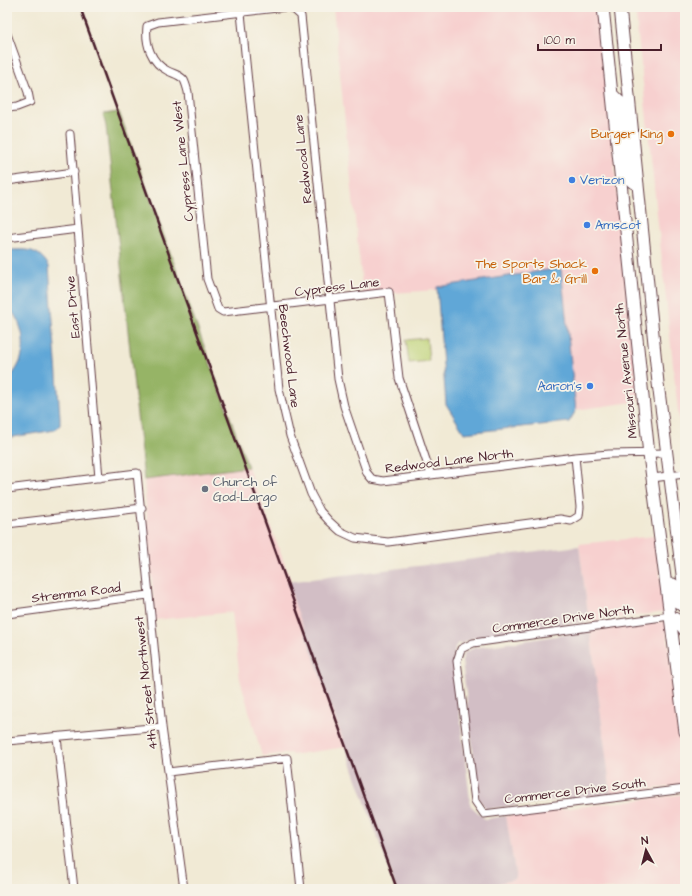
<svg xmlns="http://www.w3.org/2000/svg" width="692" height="896" viewBox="0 0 692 896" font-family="'Architects Daughter',sans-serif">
<rect width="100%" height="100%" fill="#f7f3e8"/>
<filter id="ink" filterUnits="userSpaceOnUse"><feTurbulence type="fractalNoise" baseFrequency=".025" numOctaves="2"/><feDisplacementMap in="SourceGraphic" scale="8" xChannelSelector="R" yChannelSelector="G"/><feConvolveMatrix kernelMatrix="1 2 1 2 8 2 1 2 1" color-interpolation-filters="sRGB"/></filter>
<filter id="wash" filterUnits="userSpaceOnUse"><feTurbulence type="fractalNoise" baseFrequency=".012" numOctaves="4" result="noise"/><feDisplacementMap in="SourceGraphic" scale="16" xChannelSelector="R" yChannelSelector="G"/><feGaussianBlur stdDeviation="0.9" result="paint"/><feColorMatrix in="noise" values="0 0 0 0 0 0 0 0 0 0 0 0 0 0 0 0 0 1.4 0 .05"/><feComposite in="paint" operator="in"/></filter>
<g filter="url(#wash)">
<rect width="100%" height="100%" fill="#f1ead5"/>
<path fill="#f7d0cf" d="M333,7H598L618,198L617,201L618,202L639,401L576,410L561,268L437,287V290L363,295Z
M635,7H685V477Z
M248,467L291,581L287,582L346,747L291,755V753L262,756L240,679L232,612L155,620L144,480Z
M655,536L665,612L589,622L579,544Z
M666,621L684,785L611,794L590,631Z
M685,794V889H500L499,883L516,879L506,816Z"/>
<path fill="#d2bec5" d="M579,546L589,622L473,638L461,644L458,643L455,647L453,661L470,799L469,800L471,806L485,819L506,816L516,879L500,883V889H396L287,582Z
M590,631L611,794L486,809L479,799L462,661L464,653L474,648Z"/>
<path fill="#bdd275" stroke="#847850" d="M427,338L429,361L409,363L406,340Z"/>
<path fill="#96b466" stroke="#706a48" d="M119,112L248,467L144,480L106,126L103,114Z"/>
<path fill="#61a7d7" stroke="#566381" d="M7,250C27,250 37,247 49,266L60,417V425L55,430L7,438C7,421 4,401 7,385C8,379 15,372 18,366C28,347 23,321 7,306Z
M561,268L576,410L569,422L464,433L446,404L437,287Z"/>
</g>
<g filter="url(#ink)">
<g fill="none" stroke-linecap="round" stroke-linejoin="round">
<defs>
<path id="minor" d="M286,7L158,22L147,26C145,44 151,63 168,71C174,74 180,75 184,80C186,84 187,88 188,92L207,279L218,309L223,312L389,292L399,378L431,475
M291,7L301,16L338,379L344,406L367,473L372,479L383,481L575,457L609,454L666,453
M241,13L279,389L290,436L311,494L320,511L329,521L340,531L355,538L388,542L560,519L571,521L579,516L580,507L575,457
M7,34L28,92L30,102L17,107L7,108
M70,134L99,478
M7,181L74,172
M7,238L78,229
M652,478L685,474
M7,489L137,473L162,727L184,889
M7,524L142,508
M7,614L148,595
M670,616L473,643L461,649L457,661L475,801L484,814L685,789
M57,737L74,889
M7,741L162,727
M168,772L287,758L301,889"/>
<path id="primary" d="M603,7L649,455L685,732
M620,7L658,383L685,598
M613,95L620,102L629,177L632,182L638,184
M673,584L676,601L685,608
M670,616L676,619L685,631"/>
</defs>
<use href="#minor" stroke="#633d44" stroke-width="9"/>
<use href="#primary" stroke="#633d44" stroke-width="13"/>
<use href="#minor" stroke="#fff" stroke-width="7"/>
<use href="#primary" stroke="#fff" stroke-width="11"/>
<path stroke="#4a1f2b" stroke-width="2.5" d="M80,7L397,889"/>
</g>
</g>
<g fill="#e8710a" stroke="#f7f3e8" stroke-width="1.5">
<circle cx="671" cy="134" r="4"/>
<circle cx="595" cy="271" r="4"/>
</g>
<g fill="#3f7fe0" stroke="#f7f3e8" stroke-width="1.5">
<circle cx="572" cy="180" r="4"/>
<circle cx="587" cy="225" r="4"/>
<circle cx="590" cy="386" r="4"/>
</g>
<circle fill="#6b7280" stroke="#f7f3e8" stroke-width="1.5" cx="205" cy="489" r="4"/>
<g text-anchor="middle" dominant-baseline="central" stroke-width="3.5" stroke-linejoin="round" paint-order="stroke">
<g font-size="13" fill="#c56008" stroke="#f7f3e8" text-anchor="end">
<text x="663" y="134">Burger King</text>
<text x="587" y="264">The Sports Shack<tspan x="587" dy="15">Bar &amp; Grill</tspan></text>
</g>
<g font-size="13" fill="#4a1f2b" stroke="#f7f3e8">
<text transform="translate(303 159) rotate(-96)">Redwood Lane</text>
<text transform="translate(183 161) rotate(-96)">Cypress Lane West</text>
<text transform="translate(337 287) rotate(-7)">Cypress Lane</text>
<text transform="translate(73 307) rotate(-95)">East Drive</text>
<text transform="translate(289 356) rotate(83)">Beechwood Lane</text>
<text transform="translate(626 371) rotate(-96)">Missouri Avenue North</text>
<text transform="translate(449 461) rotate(-7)">Redwood Lane North</text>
<text transform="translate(76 593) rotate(-7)">Stremma Road</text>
<text transform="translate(563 619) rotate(-8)">Commerce Drive North</text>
<text transform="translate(146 683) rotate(-96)">4th Street Northwest</text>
<text transform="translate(575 791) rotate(-7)">Commerce Drive South</text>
</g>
<g font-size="13" fill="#366cbe" stroke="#f7f3e8" text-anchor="start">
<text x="580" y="180">Verizon</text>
<text x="595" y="225">Amscot</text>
<text x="582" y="386" text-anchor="end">Aaron's</text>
</g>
<g font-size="13" fill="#5b616d" stroke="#f7f3e8" text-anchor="start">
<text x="213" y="482">Church of<tspan x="213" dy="15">God-Largo</tspan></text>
</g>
</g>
<rect width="692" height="896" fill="none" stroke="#f7f3e8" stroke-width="24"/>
<g transform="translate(646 850) rotate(353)" stroke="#f7f3e8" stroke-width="3" paint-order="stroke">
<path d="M0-3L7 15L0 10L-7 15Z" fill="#4a1f2b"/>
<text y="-6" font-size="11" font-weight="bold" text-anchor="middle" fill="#4a1f2b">N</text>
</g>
<path d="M538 44v6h123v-6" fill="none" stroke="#4a1f2b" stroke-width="2"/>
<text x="544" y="44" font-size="12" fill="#4a1f2b" stroke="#f7f3e8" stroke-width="3" paint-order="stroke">100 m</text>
</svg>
